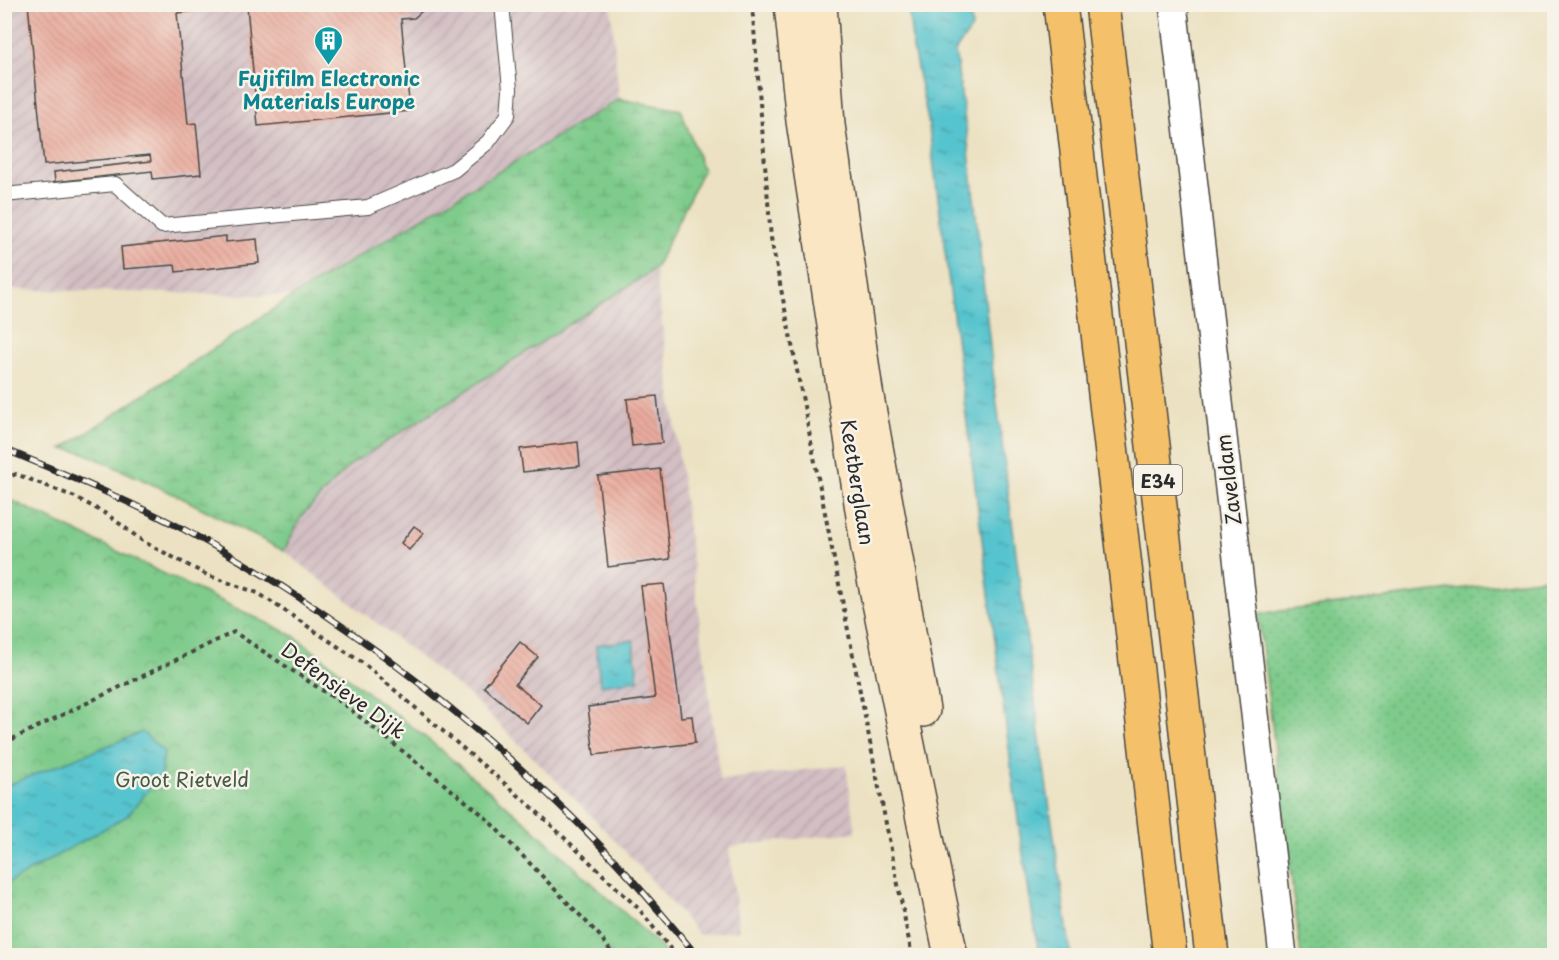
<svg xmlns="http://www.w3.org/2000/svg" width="1559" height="960" viewBox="0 0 1559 960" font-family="'Playpen Sans',sans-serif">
<defs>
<pattern id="industrial-furrows" width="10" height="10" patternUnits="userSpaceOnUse" patternTransform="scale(1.5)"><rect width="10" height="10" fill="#d2bec3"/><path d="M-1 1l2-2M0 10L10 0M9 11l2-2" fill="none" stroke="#b4a3a8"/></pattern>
<pattern id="grass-dots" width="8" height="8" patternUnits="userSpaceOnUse" patternTransform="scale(1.5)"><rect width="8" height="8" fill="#7ecb8b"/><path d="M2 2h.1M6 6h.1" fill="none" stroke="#6dae78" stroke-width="1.8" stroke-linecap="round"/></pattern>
<pattern id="wetland-marsh" width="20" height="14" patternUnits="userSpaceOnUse" patternTransform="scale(1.5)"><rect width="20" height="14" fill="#7ecb8b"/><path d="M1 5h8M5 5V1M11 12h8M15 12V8" fill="none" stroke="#6dae78"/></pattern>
<pattern id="park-crowns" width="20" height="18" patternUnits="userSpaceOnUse" patternTransform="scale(1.5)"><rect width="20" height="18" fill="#7ecb8b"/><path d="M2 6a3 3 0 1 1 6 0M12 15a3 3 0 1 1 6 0" fill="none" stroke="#6dae78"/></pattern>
<pattern id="water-ripples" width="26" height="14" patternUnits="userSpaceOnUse" patternTransform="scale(1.5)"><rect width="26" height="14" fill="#57c4ce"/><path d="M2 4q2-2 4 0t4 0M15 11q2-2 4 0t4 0" fill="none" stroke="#489fa7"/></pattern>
<pattern id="building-back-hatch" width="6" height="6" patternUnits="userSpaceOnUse" patternTransform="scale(1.5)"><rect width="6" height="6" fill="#e9aa9d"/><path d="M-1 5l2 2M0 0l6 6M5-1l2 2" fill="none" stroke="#c89287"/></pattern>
</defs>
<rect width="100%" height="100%" fill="#f7f3e8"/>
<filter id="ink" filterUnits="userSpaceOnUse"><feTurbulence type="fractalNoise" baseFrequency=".0167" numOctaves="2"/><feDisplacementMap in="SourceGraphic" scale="12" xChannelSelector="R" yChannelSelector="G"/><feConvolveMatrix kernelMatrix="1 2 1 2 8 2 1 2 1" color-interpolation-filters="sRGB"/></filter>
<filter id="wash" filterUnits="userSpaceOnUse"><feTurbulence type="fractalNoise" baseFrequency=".008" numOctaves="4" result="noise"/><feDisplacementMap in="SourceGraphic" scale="24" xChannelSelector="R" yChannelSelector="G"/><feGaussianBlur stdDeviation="1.35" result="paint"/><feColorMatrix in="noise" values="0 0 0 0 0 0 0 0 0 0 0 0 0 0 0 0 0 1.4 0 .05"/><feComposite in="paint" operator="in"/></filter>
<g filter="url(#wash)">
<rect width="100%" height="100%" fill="#ece2c3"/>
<path fill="url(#industrial-furrows)" d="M5,5H611L619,99L293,296L5,289Z
M655,269L720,780L846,765L855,832L729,847L739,930L699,935L641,868L576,800L471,697L284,551L301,517L350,465Z"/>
<path fill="url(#grass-dots)" stroke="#547b5b" stroke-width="1.5" d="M1554,577V955H1301L1258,614Z"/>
<path fill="url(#wetland-marsh)" stroke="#547b5b" stroke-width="1.5" d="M619,99L681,110L703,170L655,269L350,465L301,517L284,551L180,497L82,452L62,449L293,296Z"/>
<path fill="url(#park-crowns)" stroke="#547b5b" stroke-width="1.5" d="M4,497L294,636L429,740L528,824L660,946L666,955H5Z"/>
<path fill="url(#water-ripples)" stroke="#41787c" stroke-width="1.5" d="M908,5H970L972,28L955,51L968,142L992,365L1039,733L1071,955H1039L1020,835L928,120L913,49Z
M633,640L638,680L600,685L596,645Z
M142,732L164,752L161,775L127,816L5,885V786Z"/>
<g id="blocks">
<path fill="url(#building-back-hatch)" d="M28,4H430L414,18L401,19L410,111L258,126L247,6L177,13L188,124L196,123L201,174L153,179L152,171L55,182L54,172L151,161L150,155L44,165Z
M226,236V242L257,239L259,263L176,272L175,265L123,269L121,247Z
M657,396L662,443L632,446L627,399Z
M578,442L580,466L523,472L520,449Z
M660,469L670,559L608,567L598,476Z
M414,526L424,533L409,550L401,543Z
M664,584L681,717L692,716L695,743L594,755L588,707L655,698L641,586Z
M520,642L538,657L515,684L541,705L527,723L484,687Z"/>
</g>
</g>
<g filter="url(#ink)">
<use href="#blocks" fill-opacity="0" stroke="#484642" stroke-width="1.5"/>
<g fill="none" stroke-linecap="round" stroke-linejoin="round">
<defs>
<path id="lane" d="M4,195L115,184L162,226L368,207L454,170L488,142L508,115L510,89L502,4"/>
<path id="street" d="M1173,4L1283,956"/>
<path id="secondary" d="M791,4L803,121L868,549L951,956
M820,4L828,125L866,391L923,710"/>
<path id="highway" d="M1060,4L1170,956
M1102,4L1212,956"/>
</defs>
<use href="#lane" stroke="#484642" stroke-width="16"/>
<use href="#street" stroke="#484642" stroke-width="30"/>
<use href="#secondary" stroke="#484642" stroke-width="36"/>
<use href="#highway" stroke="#484642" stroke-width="36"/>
<path stroke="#484642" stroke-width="4" stroke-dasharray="4.5 4.5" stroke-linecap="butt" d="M752,4L771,238L912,956
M4,479L16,474L75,497L108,515L144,542L207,575L258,593L364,664L531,806L639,909L676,956
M4,743L234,632L346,706L483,815L599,935L614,956"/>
<use href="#lane" stroke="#fff" stroke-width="14"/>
<use href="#street" stroke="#fff" stroke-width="27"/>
<use href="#secondary" stroke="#fbe6c3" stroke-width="33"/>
<use href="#highway" stroke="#f4c16a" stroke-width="33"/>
<defs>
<path id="rail" d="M4,449C65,474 125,499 183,529C332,608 469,714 588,833C627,872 662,914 697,956"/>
</defs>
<use href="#rail" stroke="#2b2b2b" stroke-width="7"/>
<use href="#rail" stroke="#f7f3e8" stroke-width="4.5" stroke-dasharray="14" stroke-linecap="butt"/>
</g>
</g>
<defs>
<symbol id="building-pin" viewBox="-11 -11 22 30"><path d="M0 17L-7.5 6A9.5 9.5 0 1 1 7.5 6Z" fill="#0f9aa8" stroke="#f7f3e8"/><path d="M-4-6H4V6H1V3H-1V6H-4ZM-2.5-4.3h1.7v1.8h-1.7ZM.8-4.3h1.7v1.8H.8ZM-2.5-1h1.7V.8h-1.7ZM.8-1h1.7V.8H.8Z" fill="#fff"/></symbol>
</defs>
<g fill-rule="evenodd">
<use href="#building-pin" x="312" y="24" width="33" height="45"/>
</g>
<g text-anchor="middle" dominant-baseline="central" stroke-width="5" stroke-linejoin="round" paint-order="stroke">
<rect fill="#f7f3e8" stroke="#686764" stroke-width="1.5" x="1134" y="465" width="48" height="30" rx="4.5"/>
<g font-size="18" font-weight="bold" fill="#2b2b2b">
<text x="1158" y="480">E34</text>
</g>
<g font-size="20" font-weight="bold" fill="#0d838f" stroke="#f7f3e8">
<text x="329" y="78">Fujifilm Electronic<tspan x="329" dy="23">Materials Europe</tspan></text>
</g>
<g font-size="20" fill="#2b2b2b" stroke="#f7f3e8">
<text transform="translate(1228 480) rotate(-97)">Zaveldam</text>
<text transform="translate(858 482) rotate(81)">Keetberglaan</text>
<text transform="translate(344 690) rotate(36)">Defensieve Dijk</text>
</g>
<g font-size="20" fill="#445b48" stroke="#f7f3e8">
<text x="182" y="779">Groot Rietveld</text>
</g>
</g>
<rect width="1559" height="960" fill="none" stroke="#f7f3e8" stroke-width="24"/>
</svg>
